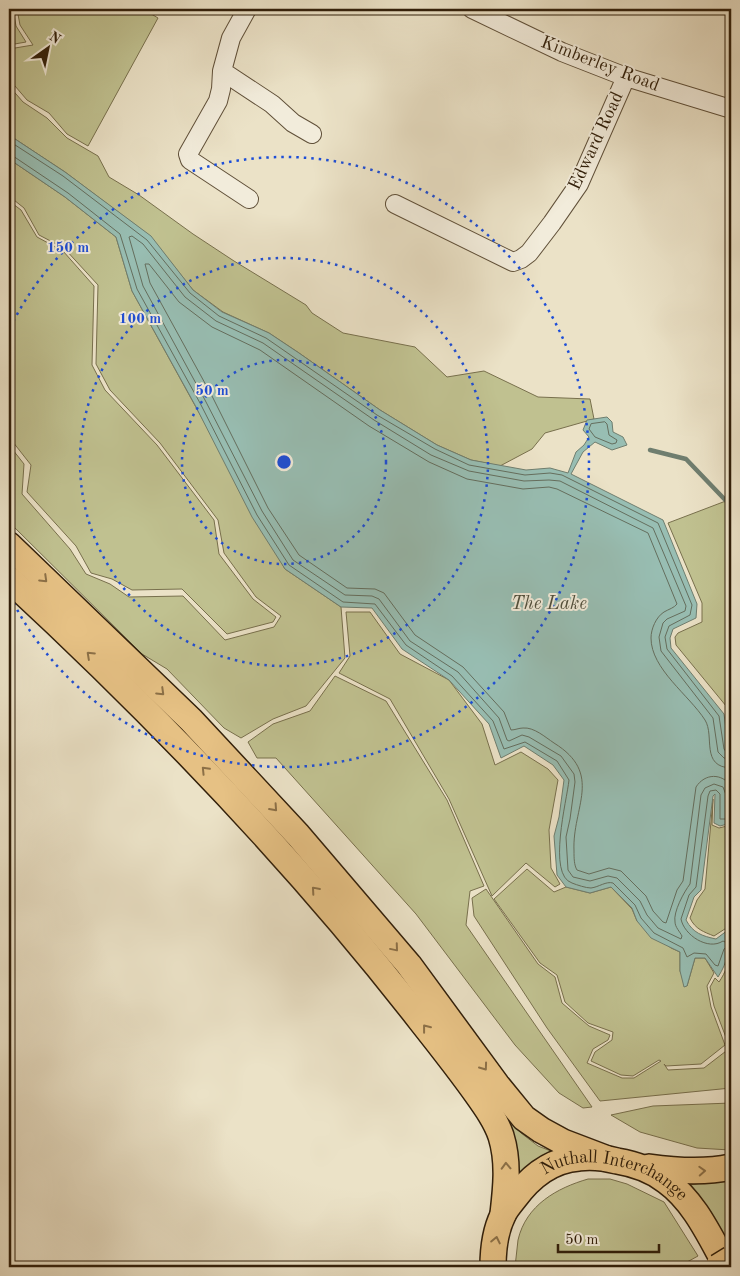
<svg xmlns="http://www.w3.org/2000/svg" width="740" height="1276" viewBox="0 0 740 1276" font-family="'Old Standard TT',serif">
<rect width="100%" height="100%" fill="#ebe2c7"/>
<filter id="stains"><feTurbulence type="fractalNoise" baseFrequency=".004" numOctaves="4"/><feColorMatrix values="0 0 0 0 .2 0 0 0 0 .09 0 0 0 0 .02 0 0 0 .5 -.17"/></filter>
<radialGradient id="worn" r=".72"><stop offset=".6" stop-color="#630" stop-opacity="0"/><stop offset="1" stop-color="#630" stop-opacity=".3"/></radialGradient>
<path fill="#c0c190" stroke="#78704d" d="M9,9H13L16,26L26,42L9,45Z
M17,9H143L158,18L88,146L67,134L49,113L27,100L9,79V49L33,45L20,25Z
M9,86L23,102L47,118L67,138L98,156L109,177L139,195L193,234L234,261L306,305L312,313L343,333L415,347L447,377L484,371L538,397L590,399L594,419L545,433L532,449L500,466L471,460L437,445L380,410L299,353L269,333L223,312L193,290L150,236L65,172L9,135Z
M9,159L65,197L116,237L132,291L285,569L341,607L345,658L306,706L273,719L241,738L224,728L167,669L142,654L9,522V445L24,464L22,494L70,549L86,574L110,584L129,597L183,596L225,640L274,627L281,616L256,597L224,553L218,520L160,443L110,390L96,364L98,285L64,248L39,235L24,208L9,196Z
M9,201L21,210L37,237L63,251L94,286L92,365L105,390L157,445L214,520L219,554L253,599L276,617L273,622L227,634L182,589L132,590L112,579L91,573L76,546L27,492L31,465L9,437Z
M731,499V712L676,645L675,637L678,633L702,622V603L668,523Z
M346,612H370L400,654L449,680L482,724L495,765L521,752L548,769L558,780L549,830L551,868L560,884L555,887L526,863L492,896L449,799L390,699L339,673L350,656Z
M335,676L386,701L447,800L484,886L470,891L466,925L592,1107L583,1108L559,1093L515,1045L416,914L276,758H257L248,742L273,724L310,711Z
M713,799L712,825L719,828L731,825V925L714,936C704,932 695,929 690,918L697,900L705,889Z
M527,869L554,892L566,887L590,893L611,887L632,909L637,921L671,948L680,952V971L687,986L695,958H705L714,973L707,986L711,1007L725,1045L701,1064L666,1066L664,1064L668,1070L704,1068L730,1048L714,1006L710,987L715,978L719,982C726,972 728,963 731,952V1088L600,1101L547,1028L474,916L472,898L486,889L538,964L555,977L562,1003L589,1026L610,1035L608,1040L593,1049L587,1063L622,1078H634L661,1061L659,1060L633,1076L621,1075L591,1061L595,1052L612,1040L613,1032L588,1023L565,1002L557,975L540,963L494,899Z
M406,981L503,1112L521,1133L538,1146L561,1155L514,1185V1164L403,986Z
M731,1103L730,1150L697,1148L640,1132L611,1115L653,1106Z
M731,1178V1235L719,1243L684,1186Z
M588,1179H610L627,1184L664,1202L698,1256L678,1267H515C516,1258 517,1249 518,1240C526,1205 557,1188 588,1179Z"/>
<path fill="#98beb3" stroke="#6f7e6f" d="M9,135L65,172L151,236L193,290L222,312L269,333L299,353L380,410L437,445L471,460L526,470L550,468L568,473L576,452L584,445L589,437L583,430L587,420L607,417L612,422L613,432L623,437L627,445L612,450L595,442L583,452L571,474L663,520L697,604L696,618L673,629L670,638L671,648L724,714L731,766V823L720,826L714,823L715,794L713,796L701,890L694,897L686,920C693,933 702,936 716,939L728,930C730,947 728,962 718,977L705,958H695L687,986L684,987L680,971V952L651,938L637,921L632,908L611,887L590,893L566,887L557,875L554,836L559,817L564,780L553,765L524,746L501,758L489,724L449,680L402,649L372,608L341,607L285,569L252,517L195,405L132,291L116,237L65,197L9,159Z"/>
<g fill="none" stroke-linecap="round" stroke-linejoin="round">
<path stroke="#646e5e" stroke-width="1" d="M9,141L63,176L147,240L190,293L219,316L266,338L377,415L435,449L469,465L525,475L550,473L562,475L658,523L692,605L690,615L669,626L665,637L667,649L719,716L724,749L727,753L731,754
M9,155L13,156L68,193L120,234L137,289L200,403L257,515L289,565L343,602L375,604L406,645L452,676L493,721L504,749L525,742L557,761L569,780C567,800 547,875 572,883C577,885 586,888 591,888C599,887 606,881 613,883L635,905L641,918L654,933L683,948L687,957L694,953L706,954L715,965L718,966L724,949L728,946L727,943L723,941C708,951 684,935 681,919L689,895L696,887L708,796L710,791L716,790L720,794V819H731
M605,422L607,424L609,435L617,440L616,443L612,444L595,437L589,429L591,424Z
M731,760L724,758L718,752L713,718L661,651L659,637L663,623L667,619L685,611L686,606L653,528L560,481L549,480L524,481L469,471L431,455L374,420L263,343L216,321L185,297L143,244L132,236L129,237L143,286L205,400L262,511L293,560L345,595L372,596L379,599L410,641L458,672L499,718L507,740L509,741L522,735L529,737L561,756L574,774L575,782L570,819L566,837L568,870L573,877L590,881L608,876L617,878L640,901L647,915L658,928L681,939L682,936C680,932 675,927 675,922C673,912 684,892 690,884L701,795L705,788L714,784L723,787L726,795V811L731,812
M731,768C700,767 715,736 705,720C689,695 651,669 651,638C651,629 656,617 664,612C669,609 674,608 677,604L648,533L557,489L549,487L523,489L467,479L429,462L369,426L260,350L212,327L179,302L149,264H145L150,283L212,396L268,508L299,555L347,588L375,589L384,593L415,635L463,667L504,712L511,730C515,730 519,728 523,728C534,727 545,737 554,743C604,774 572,807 574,851C574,858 574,865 577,870L589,874L609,868L621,871L646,896L653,911L663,922L666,923L677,890L683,881L696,787C705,773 722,773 731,786"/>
<path stroke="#6f7e6f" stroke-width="4.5" d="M650,450L686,459L731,506"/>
<defs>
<path id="minor" d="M247,9L231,38L222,71L221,89L218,101L188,154L190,160L249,199
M472,9L562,52L626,77L731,109
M222,71L272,104L293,123L312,134
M395,204L513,262L521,259L529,253L552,223L579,184L626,77"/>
<g id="highway">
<path d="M9,545L191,720L298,835L409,965L497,1085L524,1118L541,1130L563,1142L605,1158"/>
<path d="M9,579C157,716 297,861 421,1021C440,1045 459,1069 476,1093C486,1107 496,1121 501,1136C509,1162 506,1188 503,1214"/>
<path d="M649,1167C677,1171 704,1173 731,1167"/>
<path id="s1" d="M493,1267C493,1250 495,1231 503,1215C505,1210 510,1204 514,1199C530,1177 551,1160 579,1158C592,1156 605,1158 617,1161C635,1164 652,1170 666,1181C695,1202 710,1237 727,1267"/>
</g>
</defs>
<use href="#minor" stroke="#605039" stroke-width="20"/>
<use href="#highway" stroke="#311f0a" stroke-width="28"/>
<use href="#minor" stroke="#f2ecdb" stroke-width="18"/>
<use href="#highway" stroke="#e6c184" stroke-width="25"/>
<defs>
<path id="highway-bridge" d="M718,1267L731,1259"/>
</defs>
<use href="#highway-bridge" stroke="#311f0a" stroke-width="28" stroke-linecap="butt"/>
<use href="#highway-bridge" stroke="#e6c184" stroke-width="25"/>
</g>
<defs><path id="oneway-chevron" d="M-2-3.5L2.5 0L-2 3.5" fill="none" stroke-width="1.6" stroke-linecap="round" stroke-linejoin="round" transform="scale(1.25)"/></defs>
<g stroke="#8c7047">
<use href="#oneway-chevron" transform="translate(44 579) rotate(44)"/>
<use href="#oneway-chevron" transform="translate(90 655) rotate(-137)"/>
<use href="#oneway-chevron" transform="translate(161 692) rotate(44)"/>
<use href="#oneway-chevron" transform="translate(205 770) rotate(-134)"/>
<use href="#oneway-chevron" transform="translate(274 808) rotate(48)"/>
<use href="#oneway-chevron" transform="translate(315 890) rotate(-131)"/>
<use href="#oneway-chevron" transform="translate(395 948) rotate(50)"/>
<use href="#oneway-chevron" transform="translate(426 1028) rotate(-128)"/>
<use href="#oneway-chevron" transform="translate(484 1067) rotate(54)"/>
<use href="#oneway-chevron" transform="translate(506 1166) rotate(-92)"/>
<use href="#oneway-chevron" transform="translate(702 1171) rotate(-3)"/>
<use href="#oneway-chevron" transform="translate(496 1240) rotate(-78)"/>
</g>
<g fill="none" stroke="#1d4ed8" stroke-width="2.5" stroke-dasharray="2.5 5">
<circle cx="284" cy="462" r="102"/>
<circle cx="284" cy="462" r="204"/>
<path d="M10 328A305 305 0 1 1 10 596"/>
</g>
<g text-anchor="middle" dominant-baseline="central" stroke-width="4" stroke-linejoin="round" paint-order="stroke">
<g font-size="18" fill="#311f0a" stroke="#f2ecdb">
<text transform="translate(600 64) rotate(21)">Kimberley Road</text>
<text transform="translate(596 141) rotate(-65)">Edward Road</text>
<text stroke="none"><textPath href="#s1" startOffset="191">Nuthall Interchange</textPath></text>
</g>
<g font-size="19" font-style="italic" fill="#504f3d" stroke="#f2ecdb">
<text x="549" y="604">The Lake</text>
</g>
</g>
<circle cx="284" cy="462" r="8" fill="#1d4ed8" stroke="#f2ecdb" stroke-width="2.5"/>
<g font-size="15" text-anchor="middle" font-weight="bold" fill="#1d4ed8" stroke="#f2ecdb" stroke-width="4" stroke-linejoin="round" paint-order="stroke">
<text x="68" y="252">150 m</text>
<text x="140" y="323">100 m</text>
<text x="212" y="395">50 m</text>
</g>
<rect width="740" height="1276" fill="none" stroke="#ebe2c7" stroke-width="30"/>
<rect x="10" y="10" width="720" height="1256" fill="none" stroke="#311f0a" stroke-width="2.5"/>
<rect x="15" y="15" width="710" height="1246" fill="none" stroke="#311f0a"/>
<g transform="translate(48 48) rotate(33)" stroke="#f2ecdb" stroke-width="4" paint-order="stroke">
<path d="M0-4L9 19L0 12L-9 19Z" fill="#311f0a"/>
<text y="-8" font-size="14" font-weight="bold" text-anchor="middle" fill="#311f0a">N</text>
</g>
<path d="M558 1244v8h101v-8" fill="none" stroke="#311f0a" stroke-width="2.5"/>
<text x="565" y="1244" font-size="15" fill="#311f0a" stroke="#f2ecdb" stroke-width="4" paint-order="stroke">50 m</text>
<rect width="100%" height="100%" filter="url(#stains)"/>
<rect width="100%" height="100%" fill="url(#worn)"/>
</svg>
